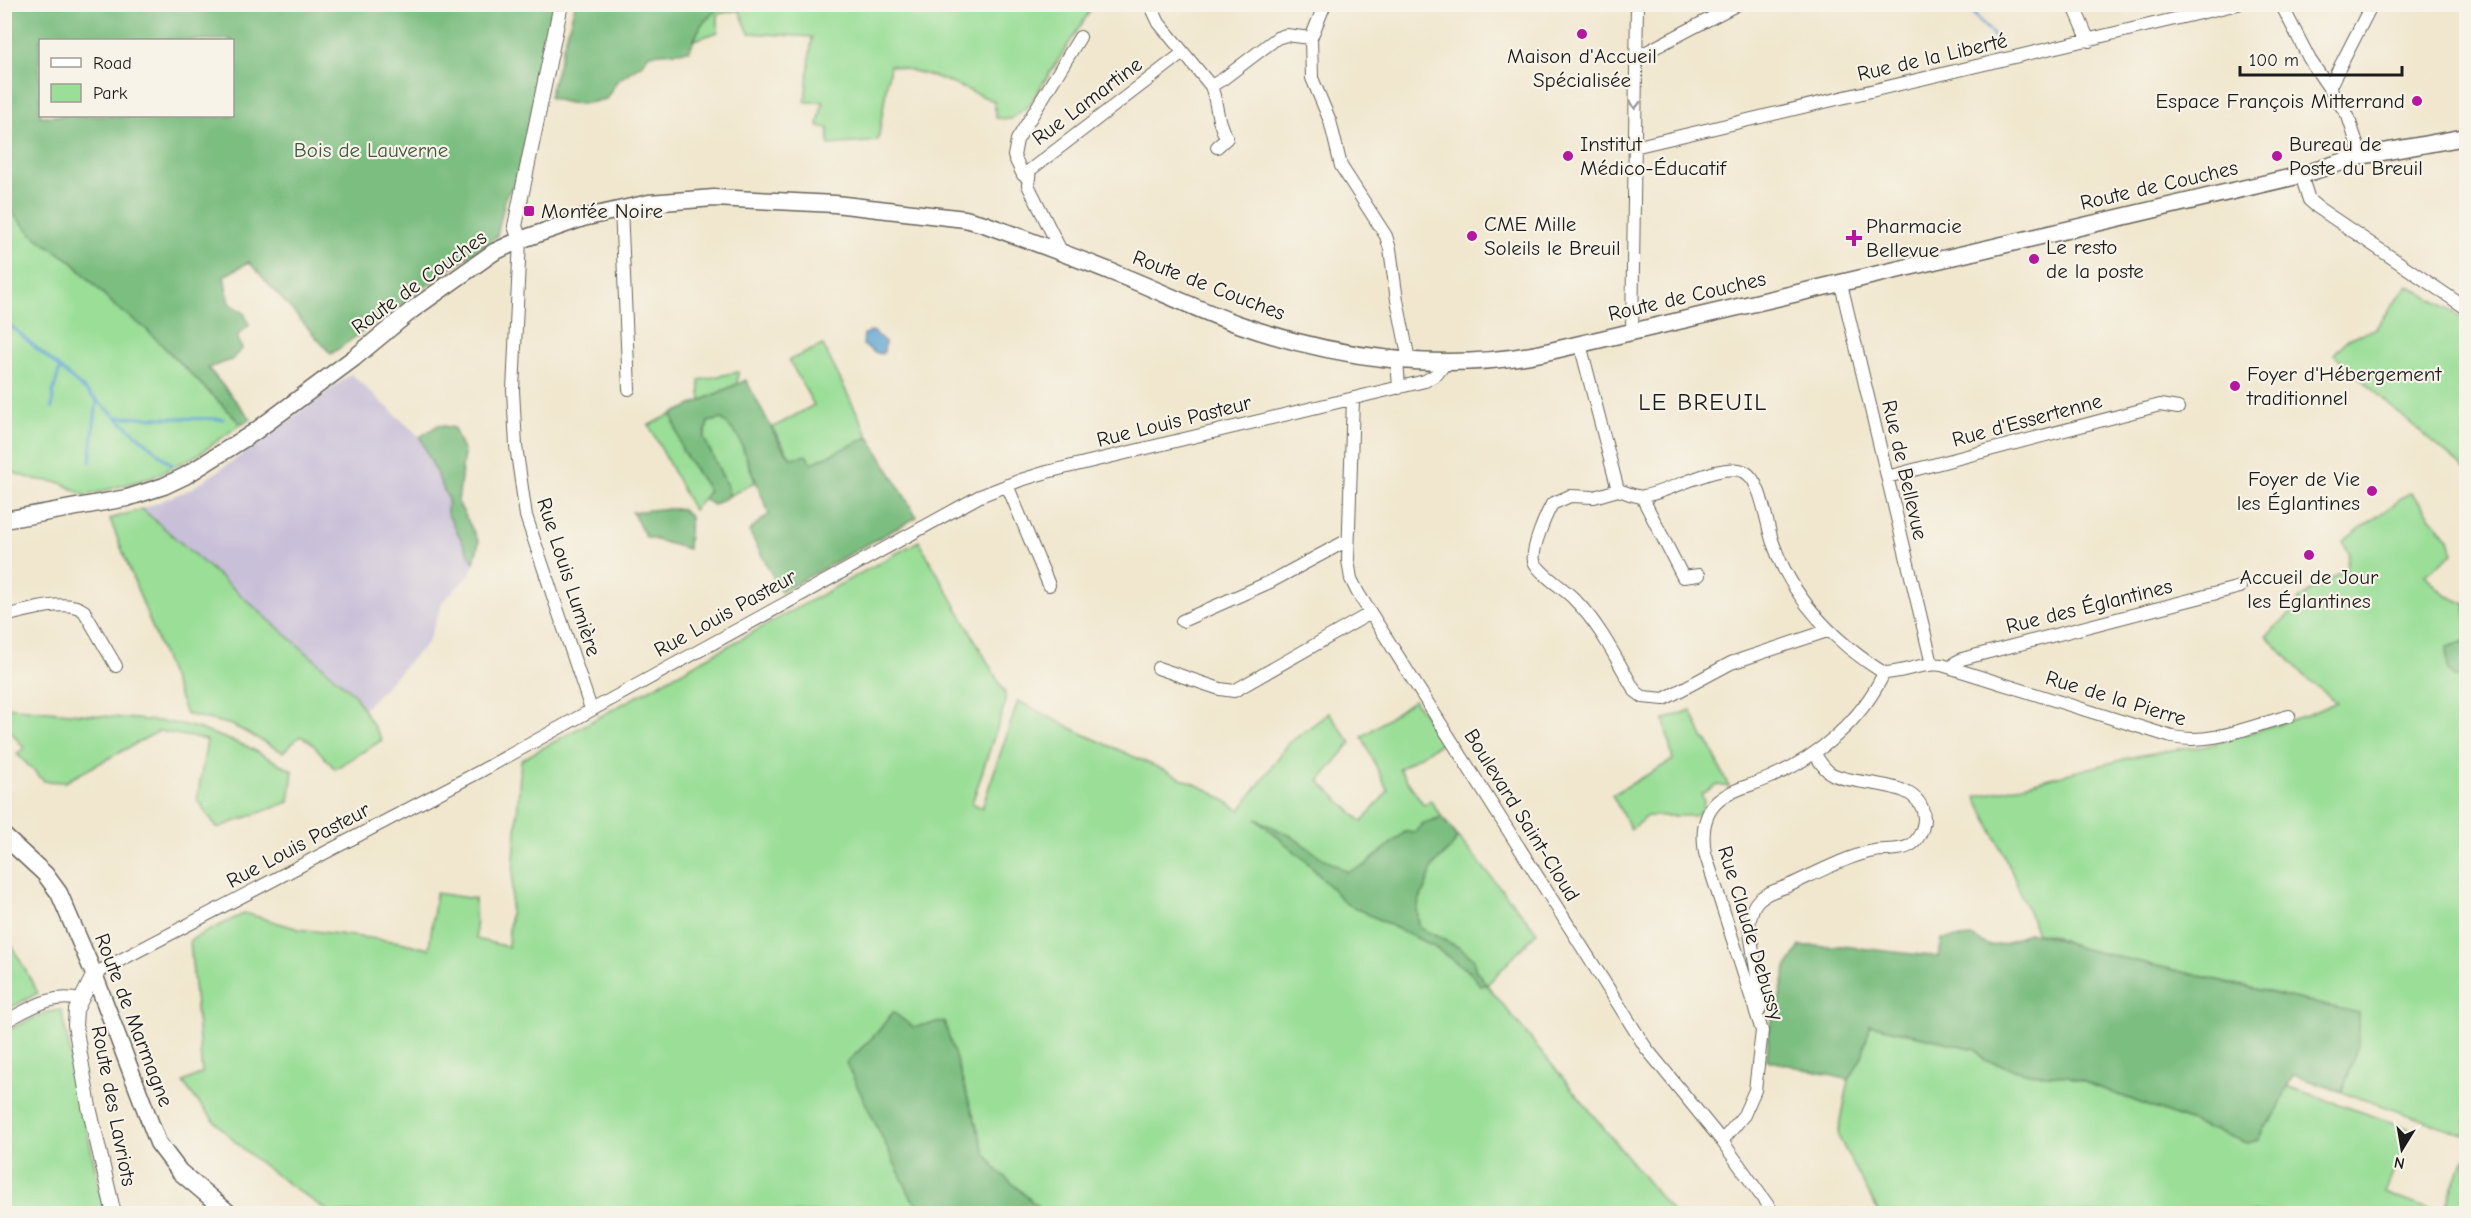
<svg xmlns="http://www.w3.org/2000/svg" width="2471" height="1218" viewBox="0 0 2471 1218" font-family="'Comic Neue',sans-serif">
<rect width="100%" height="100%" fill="#f7f3e8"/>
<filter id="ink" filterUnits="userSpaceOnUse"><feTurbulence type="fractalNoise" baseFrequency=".0167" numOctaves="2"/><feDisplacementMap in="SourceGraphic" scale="12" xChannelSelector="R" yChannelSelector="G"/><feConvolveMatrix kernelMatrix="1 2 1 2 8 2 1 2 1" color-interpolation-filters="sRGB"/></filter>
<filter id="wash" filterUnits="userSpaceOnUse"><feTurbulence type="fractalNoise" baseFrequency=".008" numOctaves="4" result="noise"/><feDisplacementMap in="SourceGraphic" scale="24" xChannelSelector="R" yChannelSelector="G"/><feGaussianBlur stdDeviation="1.35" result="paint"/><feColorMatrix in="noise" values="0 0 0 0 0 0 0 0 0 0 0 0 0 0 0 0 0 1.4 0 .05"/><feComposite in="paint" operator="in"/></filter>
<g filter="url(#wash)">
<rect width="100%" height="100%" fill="#f1e7cf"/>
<path fill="#c8bfd8" d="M351,374L420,437L448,499L447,513L474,563L470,575L443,601L428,642L363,710L354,694L142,509L191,489L233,461Z"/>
<path fill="#9ade97" stroke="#5b7d5a" stroke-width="1.5" d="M721,5H1094L1029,105L1011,119L996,118L994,101L939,78L890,65L878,141L829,145L828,128L818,126L823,102H805L812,37L749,33L739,10L718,14V32L694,40L701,25Z
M4,199L15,216L35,237L70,260L116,307L146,329L241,424L199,454L153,477L85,496L62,483L33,479L5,470Z
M2408,285L2466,320V470L2396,411L2334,354L2348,339L2375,329Z
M823,345L869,437L812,464L791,458L772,428L814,405L789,360Z
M738,372L737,384L701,401L699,380Z
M672,414L682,450L709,491L693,510L649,425Z
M722,419L738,435L755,482L729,496L728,488L704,438L708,422Z
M2411,492L2449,539L2453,553L2425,575L2445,595L2466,604V1135L2342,1092L2352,1065L2358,1013L2080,948C2066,943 2051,932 2037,933L2011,870L1976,797L2137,756L2184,748L2203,747L2307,715L2337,702L2311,682L2266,636L2294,610L2300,598L2346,569L2349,553L2343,541Z
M142,509L354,694L382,740L335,769L310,741L300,736L283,752L232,725L186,714L110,519Z
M919,541L1005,693V704L972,803L982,808L1018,701L1079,732L1208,790L1240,810L1289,743L1329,713L1351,743L1319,781L1362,822L1388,791L1362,737L1414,700L1444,741L1399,769L1424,805L1430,800L1442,817L1422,824L1415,833L1405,832L1364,866L1348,872L1324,859L1306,861L1345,903L1431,945L1486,984L1460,948L1420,928C1413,899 1421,902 1429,878C1430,874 1431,868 1434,865C1443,853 1452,852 1457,836L1537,932L1487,985L1673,1213H331C272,1174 224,1141 183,1082L202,1073L190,940L245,913L299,929L400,942L429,949L436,893L475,899L476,939L508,947L521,760Z
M4,707L168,722L197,728L246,746L293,771L289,802L217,828L197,799L207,740L159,731L65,782L44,781L17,754L24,748L5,724Z
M1691,710L1703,738L1709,743L1729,787L1718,785L1701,794L1704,800L1703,809L1693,816H1647L1631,829L1612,795L1673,760L1664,720Z
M5,933L38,993L5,1011H4Z
M61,1010L105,1213H5V1031L48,1012Z
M1870,1025L1976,1049L1984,1060L2032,1074L2068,1076L2248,1143L2264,1126L2272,1121L2286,1086L2411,1129L2385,1193L2439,1213H1879L1838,1136L1849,1080L1862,1057Z
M2466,1158V1213H2443L2460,1168Z"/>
<path fill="#7bbd80" stroke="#4c6c4e" stroke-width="1.5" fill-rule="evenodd" d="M5,5H556L517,180L506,196L497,236L331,354L249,262L224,276L229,303L244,313L249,325L237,336L242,349L231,360L208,368L251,419L241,424L146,329L116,307L70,260L35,237L15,216L5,199ZM40,40H232V116H40Z
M575,5V4L721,5L701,25L689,51L649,54L642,64L617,81L606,99C583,105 572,106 549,97Z
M746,380L780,444L791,458L806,455L812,463L869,437L917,517L781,592L749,531L769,514L738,436L722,419L708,422L704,438L728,488L729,496L713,505L704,499L709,491L682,450L672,414Z
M438,425L454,428L464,453L458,502L479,542L474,563L447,513L448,499L420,437Z
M660,509H681L690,516L688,549L646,537L632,512Z
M2466,641V676L2454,677L2448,671L2447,647Z
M1442,817L1457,836C1452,852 1443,853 1434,865C1431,868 1430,874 1429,878C1421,901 1413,901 1420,928L1460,948L1474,959L1475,969L1487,985L1481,986L1469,971L1431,945L1345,903L1306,861L1256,819L1291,836L1324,859L1348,872L1364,866L1405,832L1415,833L1422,824Z
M2028,933C2049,933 2060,941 2080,948L2358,1013V1045L2342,1092L2293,1075C2283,1090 2280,1117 2264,1126L2259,1140L2248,1143L2068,1076L2032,1074L1984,1060L1976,1049L1870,1025L1862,1057L1849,1080L1767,1060L1769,1027L1778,1006L1786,968L1800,946H1841L1939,957L1942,939L1973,937L1989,946L2004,944Z
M893,1012L913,1027L944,1021L985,1153L996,1169L1042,1210L1043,1213H923L911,1197L846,1063L876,1034Z"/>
<path fill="#5ca3d2" stroke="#3c6077" stroke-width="1.5" d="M873,331L885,342L884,352L881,354L874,352L863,345L864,334Z"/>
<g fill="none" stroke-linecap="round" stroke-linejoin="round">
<path stroke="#5ca3d2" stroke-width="3" d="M1965,4L1999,42
M4,320L173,466
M52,408L53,393L60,368
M117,417L223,419
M90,462L97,399"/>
</g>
</g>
<g filter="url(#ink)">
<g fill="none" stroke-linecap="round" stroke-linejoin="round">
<defs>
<path id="minor" d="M1150,4L1159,23L1211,86C1218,104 1216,122 1227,138L1217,147
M1325,4L1311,38L1312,78L1330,121L1341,166L1386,236L1390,249L1397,300L1409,360
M2073,4L2089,41
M2281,4L2310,60L2348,116L2361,156
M1635,58L1738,4
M1211,86L1223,79L1277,38L1286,35L1311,38
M2329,88L2372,4
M1634,147L2238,4
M2301,175L2309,200L2317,207L2466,308
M1028,177L1023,175L1014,156L1017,140L1080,37
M621,208L629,389
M520,240L513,390L516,446L526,516L591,709
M1062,253L1028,185L1030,170L1183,53
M1841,284L1932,664
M1632,332L1637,4
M1580,344L1618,490L1594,497L1570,496L1552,504C1546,515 1531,549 1534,561C1538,573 1565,589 1574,599C1601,626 1616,659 1635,691L1643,697L1664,699L1731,663L1827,631
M1397,359L1399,388
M1353,398L1348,560L1351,579L1358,593L1646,1048L1722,1141L1774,1214
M1887,477L2160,405L2178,408
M1007,485L1049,585
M1618,490C1626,492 1637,498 1644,496C1670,492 1723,460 1745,472C1762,481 1766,524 1773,543C1793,600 1833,641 1884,673C1903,673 1923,662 1942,665L2172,737C2213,745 2250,726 2289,716
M1642,497L1683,577L1699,575
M4,616C25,612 67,597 84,611L116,666
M1182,621L1270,582L1348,540
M1158,668L1220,689L1234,691L1369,614
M1952,668L1956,662L1962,659L2240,587
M94,974L479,772L980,496L1021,480L1047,472L1425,381L1437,374L1447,361
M1756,1012L1759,1011L1761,1000L1749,927C1750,917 1752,904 1761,898C1768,892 1781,889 1790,885C1815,874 1858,850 1884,850C1897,849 1909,850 1917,839C1922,832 1924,826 1924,818C1922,777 1858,788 1832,774C1824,770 1819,760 1814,753
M4,1022C31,1008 51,993 80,1000
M1722,1141L1744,1115L1755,1090L1762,1031L1705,853C1702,835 1703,815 1717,802C1731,789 1754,785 1771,777C1819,756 1861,721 1884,673"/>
<path id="tertiary" d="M520,240L515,226L561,4
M94,974L76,1010L75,1025L89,1107L114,1214"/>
<path id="secondary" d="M4,520L127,498L164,486L185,476L253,433L354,358L412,310L494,252L520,240L583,218L649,203L714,198L835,204L965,219L984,224C1027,240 1070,255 1112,272C1154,288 1195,309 1238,324C1335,358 1441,373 1542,353L2301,175L2361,156L2466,137
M4,836L45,874L59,893L94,974L158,1143L180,1172L230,1214"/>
</defs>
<use href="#minor" stroke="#67635b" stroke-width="14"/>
<use href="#tertiary" stroke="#67635b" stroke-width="16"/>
<use href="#secondary" stroke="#67635b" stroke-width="19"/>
<use href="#minor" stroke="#fff" stroke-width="12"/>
<use href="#tertiary" stroke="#fff" stroke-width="14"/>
<use href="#secondary" stroke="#fff" stroke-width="16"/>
</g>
<defs><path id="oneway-chevron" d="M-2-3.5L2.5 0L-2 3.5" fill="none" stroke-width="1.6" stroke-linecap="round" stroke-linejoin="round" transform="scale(1.5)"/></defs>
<use stroke="#999" href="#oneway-chevron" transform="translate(1635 105) rotate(91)"/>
</g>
<g fill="#b5179e" stroke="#f7f3e8" stroke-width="2">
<circle cx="1582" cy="34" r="6"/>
<circle cx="2417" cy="101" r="6"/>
<circle cx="1568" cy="156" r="6"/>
<circle cx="2277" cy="156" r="6"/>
<rect x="523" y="205" width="12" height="12" rx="3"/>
<circle cx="1472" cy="236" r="6"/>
<path d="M1851 229h6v6h6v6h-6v6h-6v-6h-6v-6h6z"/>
<circle cx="2034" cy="259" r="6"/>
<circle cx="2235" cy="386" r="6"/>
<circle cx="2372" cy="491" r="6"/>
<circle cx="2309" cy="555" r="6"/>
</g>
<g text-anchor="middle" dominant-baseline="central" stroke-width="4.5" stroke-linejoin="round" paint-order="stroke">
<g font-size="21" fill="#1c1c1c" stroke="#f7f3e8" text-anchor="start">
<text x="1582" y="56" text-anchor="middle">Maison d'Accueil<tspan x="1582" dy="24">Spécialisée</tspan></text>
<text x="2405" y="101" text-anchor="end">Espace François Mitterrand</text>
<text x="1580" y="144">Institut<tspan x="1580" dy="24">Médico-Éducatif</tspan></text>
<text x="2289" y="144">Bureau de<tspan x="2289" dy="24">Poste du Breuil</tspan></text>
<text x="541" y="211">Montée Noire</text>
<text x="1484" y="224">CME Mille<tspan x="1484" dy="24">Soleils le Breuil</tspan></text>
<text x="1866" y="226">Pharmacie<tspan x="1866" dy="24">Bellevue</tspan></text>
<text x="2046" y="247">Le resto<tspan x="2046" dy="24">de la poste</tspan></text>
<text x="2247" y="374">Foyer d'Hébergement<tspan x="2247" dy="24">traditionnel</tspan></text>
<text x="2360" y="479" text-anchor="end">Foyer de Vie<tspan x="2360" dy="24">les Églantines</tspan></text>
<text x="2309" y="577" text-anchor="middle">Accueil de Jour<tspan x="2309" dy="24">les Églantines</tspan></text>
</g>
<g font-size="21" fill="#1c1c1c" stroke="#f7f3e8">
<text transform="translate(1932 57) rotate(-13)">Rue de la Liberté</text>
<text transform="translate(1087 101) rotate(-37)">Rue Lamartine</text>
<text transform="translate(2159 185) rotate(-13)">Route de Couches</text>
<text transform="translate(419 282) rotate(-36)">Route de Couches</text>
<text transform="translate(1209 285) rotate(21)">Route de Couches</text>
<text transform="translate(1687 296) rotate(-13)">Route de Couches</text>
<text transform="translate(2027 420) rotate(-15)">Rue d'Essertenne</text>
<text transform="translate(1174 421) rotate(-14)">Rue Louis Pasteur</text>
<text transform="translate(1905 470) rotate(77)">Rue de Bellevue</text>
<text transform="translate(569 577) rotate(72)">Rue Louis Lumière</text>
<text transform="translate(2089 606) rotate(-14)">Rue des Églantines</text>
<text transform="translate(725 613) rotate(-29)">Rue Louis Pasteur</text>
<text transform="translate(2116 698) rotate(17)">Rue de la Pierre</text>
<text transform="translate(1522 815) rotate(58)">Boulevard Saint-Cloud</text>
<text transform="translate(298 845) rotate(-28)">Rue Louis Pasteur</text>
<text transform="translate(1751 933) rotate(73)">Rue Claude Debussy</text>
<text transform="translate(134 1020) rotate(69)">Route de Marmagne</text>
<text transform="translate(114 1106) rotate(79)">Route des Lavriots</text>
</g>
<g font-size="21" fill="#425641" stroke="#f7f3e8">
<text x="371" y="150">Bois de Lauverne</text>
</g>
<g font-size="24" letter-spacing="1.5" fill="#1c1c1c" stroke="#f7f3e8">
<text x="1703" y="402">LE BREUIL</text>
</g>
</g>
<rect width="2471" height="1218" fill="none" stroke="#f7f3e8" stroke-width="24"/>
<rect x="39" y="39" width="195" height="78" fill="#f7f3e8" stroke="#9f9d96" stroke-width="1.5"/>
<rect x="51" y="58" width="30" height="9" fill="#ffffff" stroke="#9f9d96" stroke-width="1.5"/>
<text x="93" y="69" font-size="18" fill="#1c1c1c">Road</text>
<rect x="51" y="84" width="30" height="18" fill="#9ade97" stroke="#9f9d96" stroke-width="1.5"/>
<text x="93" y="99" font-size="18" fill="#1c1c1c">Park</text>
<g transform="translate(2402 1149) rotate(191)" stroke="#f7f3e8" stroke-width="4.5" paint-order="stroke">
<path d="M0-4.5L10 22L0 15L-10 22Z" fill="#1c1c1c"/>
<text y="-9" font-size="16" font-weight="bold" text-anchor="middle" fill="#1c1c1c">N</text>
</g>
<path d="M2240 66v9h162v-9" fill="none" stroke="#1c1c1c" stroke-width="3"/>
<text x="2249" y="66" font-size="18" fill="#1c1c1c" stroke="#f7f3e8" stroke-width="4.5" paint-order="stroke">100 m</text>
</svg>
